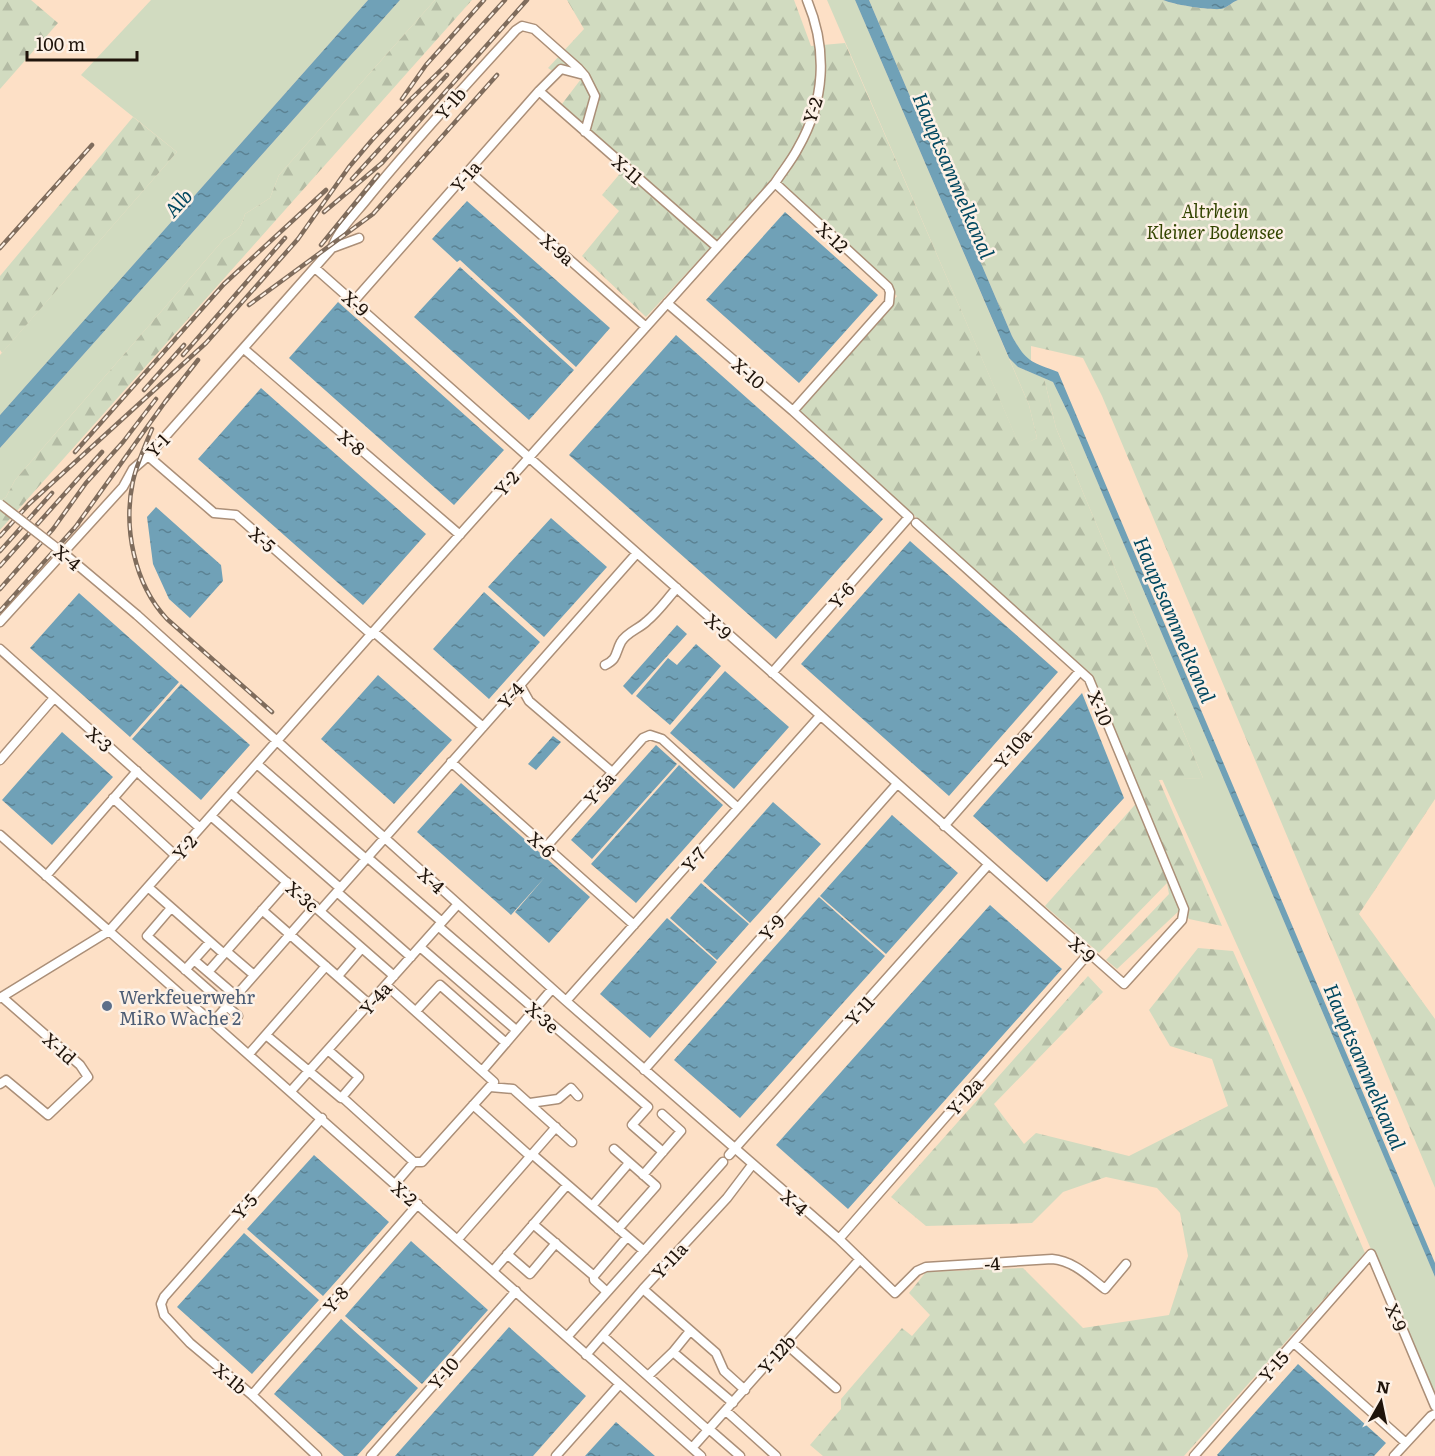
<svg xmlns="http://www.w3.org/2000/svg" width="1435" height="1456" viewBox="0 0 1435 1456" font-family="Literata,serif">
<defs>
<pattern id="forest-firs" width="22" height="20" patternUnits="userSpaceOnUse" patternTransform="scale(1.5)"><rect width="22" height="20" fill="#d1dbc0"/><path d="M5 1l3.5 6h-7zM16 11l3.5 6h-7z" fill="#b3bba4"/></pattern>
<pattern id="water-ripples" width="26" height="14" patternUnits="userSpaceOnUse" patternTransform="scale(1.5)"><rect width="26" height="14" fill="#70a1b7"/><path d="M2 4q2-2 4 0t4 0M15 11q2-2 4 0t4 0" fill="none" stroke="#5b8293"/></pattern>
</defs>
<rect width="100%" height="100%" fill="#fde0c6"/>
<path fill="#d1dbc0" d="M151,0H368L0,415V355L177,152L81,75Z
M400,0H435L279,175L270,198L245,214C241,228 237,233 224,239L15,480L6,497L0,501V448Z
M827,0H855L1029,405L1037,438L1020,447Z
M1044,378L1053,382L1069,415L1435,1277V1398L1306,1098L1162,779L1203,778L1056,428Z"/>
<path fill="url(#forest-firs)" d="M0,0H31L58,23L0,89Z
M435,0H472L0,530V501L6,497L15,480L224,239C237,233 241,228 245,214L270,198L279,175Z
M567,0H794L811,46L845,43L1020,446L1037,438L1029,405L1009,358L1018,367L1044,378L1056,428L1203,778L1159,780L1222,926L1189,919L1181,909L1117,969L1106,960L1169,894L1167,883L1099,953L1045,906L1141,798L1093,676L798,411L897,296L772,181L646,317L582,256L619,211L602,195L628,164L562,104L581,79L565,66L554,72L548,68L584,29Z
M869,0H1163C1175,5 1208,10 1221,9C1227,8 1232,2 1238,0H1435V799L1359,914L1435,1019V1188L1102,396L1083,358L1031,346V362L1021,353L1012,336Z
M133,117L177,152L2,353L0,350V276Z
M1198,948L1233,951L1365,1253L1184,1456H823L810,1445L841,1409V1399L902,1328L912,1336L930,1315L909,1293L926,1272L1023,1268L1083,1328L1169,1315L1188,1256L1180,1213L1157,1188L1106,1177L1063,1192L1032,1223L926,1226L891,1197L1088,976L1103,992L994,1104L1024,1144L1036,1133L1129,1156L1228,1106L1212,1059L1170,1046L1149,1010Z"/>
<path fill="url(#water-ripples)" d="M368,0H400L0,448V415Z
M855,0H869L1012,336C1026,362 1031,362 1058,372L1435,1263V1277L1069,415L1053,382L1018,367L1009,358Z
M1163,0H1238C1232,2 1227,8 1221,9C1208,10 1175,5 1163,0Z
M467,201L610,328L576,367L460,260L457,262L432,239Z
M785,212L878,295L799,383L706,300Z
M460,267L574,370L529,420L414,317Z
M338,302L504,450L454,505L289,358Z
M676,335L883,519L776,639L569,455Z
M261,388L426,534L363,605L198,459Z
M156,507L221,565L223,581L190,618L169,599L153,564L147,517Z
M551,518L607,567L544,637L488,587Z
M910,541L1058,672L949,796L801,664Z
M484,592L540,642L489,699L433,649Z
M79,593L179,682L130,737L30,648Z
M677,625L687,634L632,695L623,686Z
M696,644L721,666L670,725L636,696L668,658L677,665Z
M725,671L789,727L734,789L670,733Z
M378,675L452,740L394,804L321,739Z
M181,684L250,745L201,800L132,739Z
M1082,693L1124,798L1047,882L973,816Z
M62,732L113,777L52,845L2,800Z
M553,736L561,742L536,770L528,764Z
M656,745L677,764L592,859L571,840Z
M679,765L723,805L636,903L591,864Z
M461,783L590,897L549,943L515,912L545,877L511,915L417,832Z
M773,802L821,844L750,923L703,881Z
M892,815L958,873L886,954L820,896Z
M701,883L749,924L717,960L670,918Z
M819,897L885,956L740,1118L674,1060Z
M990,905L1062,969L848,1209L776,1145Z
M667,918L717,962L650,1038L600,994Z
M314,1155L389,1222L323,1296L247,1229Z
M244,1233L319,1300L252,1374L177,1307Z
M411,1241L488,1310L422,1384L345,1316Z
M341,1319L418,1388L357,1456H344L274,1394Z
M509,1327L586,1396L533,1456H395Z
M1298,1364L1386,1443L1374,1456H1218L1217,1455Z
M616,1422L655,1456H585Z"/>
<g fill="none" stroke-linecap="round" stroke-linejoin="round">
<defs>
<path id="street" d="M539,91L717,247
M470,172L646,327
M775,183L888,287L890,292L889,303L793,411
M332,248C338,230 356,213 367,199C414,141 466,85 516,30L522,26L534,29L578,68L585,76L595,96L585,132
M315,268L1124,984L1182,920L1184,909L1089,679L916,523
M354,301L539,91L561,69L584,75
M667,303L793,411L909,517L772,673
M244,349L460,535
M148,456L214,513L236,515L372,635
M137,615L566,1001L839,1239L895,1293L917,1271L926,1267L1052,1259C1074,1261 1088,1276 1105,1289L1126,1264
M0,622L123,487L133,469L148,456L332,248L359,238
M374,632L483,727
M0,649L200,828
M605,665C618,659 615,653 621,642C627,632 639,629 647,621C658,612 667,599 677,588
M520,685L529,701L612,772
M0,760L54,698
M451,762L634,925
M257,764L366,859
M231,793L340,888
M113,798L176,856
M211,816L394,976
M944,826L1080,671
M0,835L109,931L0,998
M546,847L643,738L650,735L662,739L738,808
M367,857L442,922
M46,876L137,771
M148,887L224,954
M337,892L411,957
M171,908L147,936L238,1016
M262,910L369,1004
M320,911L637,553
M438,926L648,1107L632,1125L663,1152
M420,947L516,1030
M226,951L254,975
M194,960L236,996
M185,970L210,942
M208,972L287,882
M338,976L362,948
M386,985L494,1082L422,1162H414L395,1184
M566,1001L820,716
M416,1011L440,985L506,1043
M213,1022L315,906
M266,1035L341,1098L342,1097L414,1162
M328,1050L359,1077L342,1097
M249,1054L326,966
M644,1070L897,784
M482,1071L552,989
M0,1084L6,1080L48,1115L88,1077L80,1065L2,997
M490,1087L513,1089L572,1142
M291,1091L458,904
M530,1103L558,1099L571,1088L578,1096
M473,1105L530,1156
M614,1149L656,1186L618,1229
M532,1154L644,1251
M729,1155L988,865
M643,1175L681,1131L662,1114
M592,1206L629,1163
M533,1224L594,1276L627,1237
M458,1239L556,1127
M839,1239L1089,953
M507,1254L530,1274L556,1243
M493,1271L567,1185
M594,1276V1280L607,1292
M643,1289L716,1353L724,1371L745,1390
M690,1331L673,1352L733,1403
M603,1336L708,1430
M567,1337L723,1162
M1294,1343L1406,1443
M786,1344L836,1388
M586,1355L643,1289L727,1198L752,1165
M648,1376L673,1352
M252,1395L418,1204
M726,1411L776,1456
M709,1429L740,1456
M692,1448L860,1259
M317,1456L252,1395L190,1343L164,1315L161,1304L164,1297L322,1118
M371,1456L516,1291
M556,1456L619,1385
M701,1456L109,931L412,588L775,183C782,172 792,160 798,148C825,101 828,50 807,0
M1194,1456L1371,1254L1435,1406
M1394,1456L1431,1416L1435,1414"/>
</defs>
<use href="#street" stroke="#ab8f78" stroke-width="11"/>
<use href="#street" stroke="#fff" stroke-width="8"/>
<defs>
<path id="rail" d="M402,99L426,65L484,0
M352,179L447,75
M324,212L382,163L527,0
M321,245L378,175
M0,248L92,145
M249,305L373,214L497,75
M183,355L285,238
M144,390L184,345
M152,429C145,446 137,463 133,481C123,527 134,584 167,619L272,712
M75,452L224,284L326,190
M74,529L165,402L198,360
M0,536L29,504L206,343L298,239L349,167L372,140L410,100L444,67L505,0
M0,551L52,493
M0,566L102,452
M0,589L53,529L86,483L123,442L156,399
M0,611L78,524"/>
</defs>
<use href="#rail" stroke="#7f6c5c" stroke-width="4.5"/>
<use href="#rail" stroke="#fdf1e6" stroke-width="2" stroke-dasharray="7" stroke-linecap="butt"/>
<defs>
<path id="street-bridge" d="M0,504L67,556L137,615"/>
</defs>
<use href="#street-bridge" stroke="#ab8f78" stroke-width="11" stroke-linecap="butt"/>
<use href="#street-bridge" stroke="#fff" stroke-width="8"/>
</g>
<circle fill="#5c6f8a" stroke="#fdf1e6" stroke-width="2" cx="107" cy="1006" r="6"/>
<g text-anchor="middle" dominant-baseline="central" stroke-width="5" stroke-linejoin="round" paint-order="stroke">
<g font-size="18" fill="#1f140b" stroke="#fdf1e6">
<text transform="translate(450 103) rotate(-49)">Y-1b</text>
<text transform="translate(812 110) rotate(-72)">Y-2</text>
<text transform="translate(628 169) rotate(41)">X-11</text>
<text transform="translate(465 176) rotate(-49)">Y-1a</text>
<text transform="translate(833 237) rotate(43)">X-12</text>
<text transform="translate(558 249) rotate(41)">X-9a</text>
<text transform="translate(356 303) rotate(41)">X-9</text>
<text transform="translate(749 373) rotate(41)">X-10</text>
<text transform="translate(352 442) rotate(41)">X-8</text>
<text transform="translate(157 445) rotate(-47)">Y-1</text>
<text transform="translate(506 483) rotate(-48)">Y-2</text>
<text transform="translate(263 539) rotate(42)">X-5</text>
<text transform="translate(68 557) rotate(39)">X-4</text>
<text transform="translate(841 595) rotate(-48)">Y-6</text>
<text transform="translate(719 626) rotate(42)">X-9</text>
<text transform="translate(510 695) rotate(-48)">Y-4</text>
<text transform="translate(1101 708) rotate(68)">X-10</text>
<text transform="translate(100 739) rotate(42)">X-3</text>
<text transform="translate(1012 748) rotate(-49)">Y-10a</text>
<text transform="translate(599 788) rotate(-48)">Y-5a</text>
<text transform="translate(542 844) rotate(42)">X-6</text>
<text transform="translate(184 847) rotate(-49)">Y-2</text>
<text transform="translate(693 859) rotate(-48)">Y-7</text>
<text transform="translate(432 880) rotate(42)">X-4</text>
<text transform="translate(303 896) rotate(41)">X-3c</text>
<text transform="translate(771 927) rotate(-48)">Y-9</text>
<text transform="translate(1083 949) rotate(42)">X-9</text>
<text transform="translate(375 998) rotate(-48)">Y-4a</text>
<text transform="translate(859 1010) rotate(-48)">Y-11</text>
<text transform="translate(543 1017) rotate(41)">X-3e</text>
<text transform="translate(60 1048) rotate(42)">X-1d</text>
<text transform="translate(964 1096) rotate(-49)">Y-12a</text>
<text transform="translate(405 1193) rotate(41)">X-2</text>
<text transform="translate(795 1202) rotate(41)">X-4</text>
<text transform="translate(244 1206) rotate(-48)">Y-5</text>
<text transform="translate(669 1260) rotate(-47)">Y-11a</text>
<text transform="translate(992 1263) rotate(-4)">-4</text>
<text transform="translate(335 1299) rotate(-49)">Y-8</text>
<text transform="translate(1397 1317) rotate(67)">X-9</text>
<text transform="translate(776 1354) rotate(-48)">Y-12b</text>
<text transform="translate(1273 1366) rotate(-49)">Y-15</text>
<text transform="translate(443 1373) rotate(-49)">Y-10</text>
<text transform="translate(231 1378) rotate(40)">X-1b</text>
</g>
<g font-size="18" font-style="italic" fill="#334500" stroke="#fdf1e6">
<text x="1215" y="210">Altrhein<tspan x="1215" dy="21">Kleiner Bodensee</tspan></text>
</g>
<g font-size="18" fill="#4e5e75" stroke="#fdf1e6" text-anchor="start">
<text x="119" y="996">Werkfeuerwehr<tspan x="119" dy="21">MiRo Wache 2</tspan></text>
</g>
<g font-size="20" font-style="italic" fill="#034961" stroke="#fdf1e6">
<text transform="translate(955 175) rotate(67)">Hauptsammelkanal</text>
<text transform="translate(177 202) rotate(-48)">Alb</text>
<text transform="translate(1176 619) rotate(67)">Hauptsammelkanal</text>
<text transform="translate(1366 1066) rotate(67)">Hauptsammelkanal</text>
</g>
</g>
<g transform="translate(1381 1402) rotate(9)" stroke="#fdf1e6" stroke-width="4.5" paint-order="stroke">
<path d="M0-4.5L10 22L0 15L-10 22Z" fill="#1f140b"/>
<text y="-9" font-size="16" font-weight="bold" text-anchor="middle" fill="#1f140b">N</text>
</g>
<path d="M27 51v9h110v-9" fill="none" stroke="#1f140b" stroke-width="3"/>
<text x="36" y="51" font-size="18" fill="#1f140b" stroke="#fdf1e6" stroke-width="4.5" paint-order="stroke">100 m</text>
</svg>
